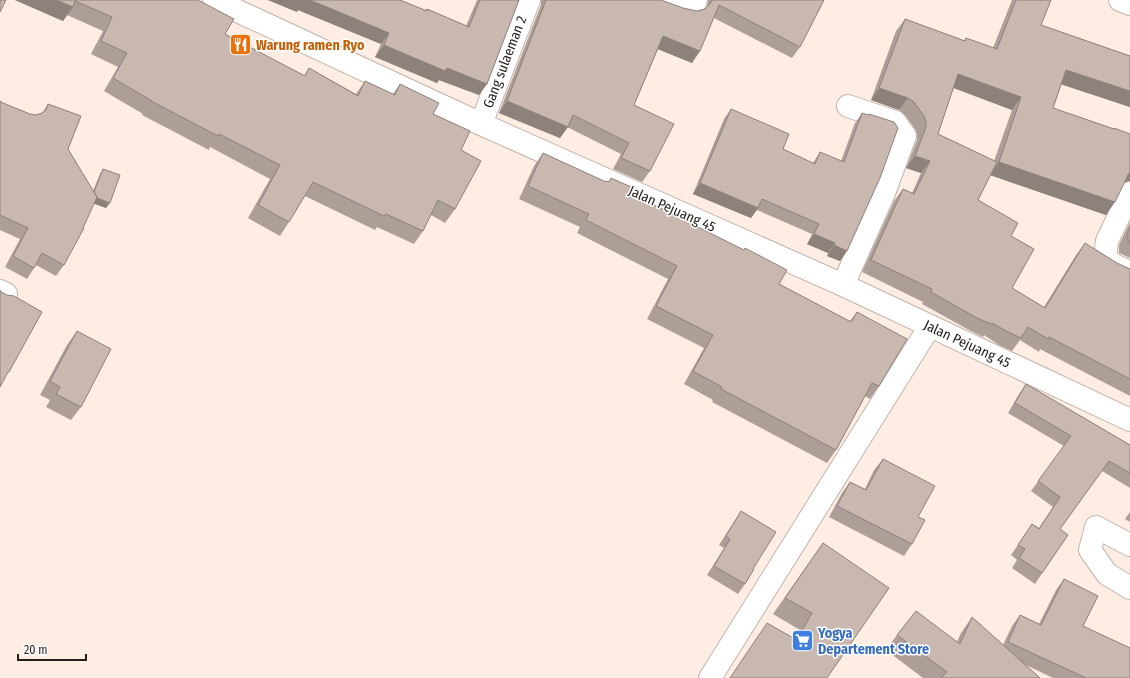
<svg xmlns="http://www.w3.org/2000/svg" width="1130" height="678" viewBox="0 0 1130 678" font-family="'Fira Sans Condensed',sans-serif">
<rect width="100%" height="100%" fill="#fdede2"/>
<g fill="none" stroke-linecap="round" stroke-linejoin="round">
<defs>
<path id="minor" d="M658,0L679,8L691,10L696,0
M1120,0L1130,4
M481,124L529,0
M1130,193L1107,241C1103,264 1112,264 1130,272
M843,285L884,193L905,136L895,122L848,106
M0,291L6,294
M1130,545L1096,527L1090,550L1107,574L1130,588
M710,678L930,326"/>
<path id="tertiary" d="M214,0L481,124L843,285L1130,420"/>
</defs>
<use href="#minor" stroke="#c3b4aa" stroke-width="24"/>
<use href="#tertiary" stroke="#c3b4aa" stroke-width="24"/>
<use href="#minor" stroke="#fff" stroke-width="22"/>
<use href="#tertiary" stroke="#fff" stroke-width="22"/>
</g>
<path fill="#ad9e97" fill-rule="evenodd" d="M15,0H198L225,34L304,76L309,68L356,94L365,81L393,94L400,84L433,114L461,150L455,209L445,223L431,215L423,231L414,244L377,227L375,230L305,196L289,222L280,236L248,218L270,179L210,147L209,150L142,115L143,114L104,91L118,67L91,54L103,31L67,15L63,21Z
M268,0L426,10L427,9L466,26L477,0H519L487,84L479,95L439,80L437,83L375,57L381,44L298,10L297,12Z
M541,0H661L683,8L697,11L705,9L707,6L708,0H824L800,47L792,58L714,18L692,63L658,49L634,105L650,171L642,182L613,169L621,154L567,127L560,138L499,113L541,5Z
M1012,0H1051L1041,25L1130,56V107L1061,84L1053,108L1114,129L1130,134V181H1129L1124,182L1106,215L990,175L978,200L1011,236L1012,288L1044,307L1076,255L1085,243L1117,263L1130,269V396L1040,349L1039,352L1020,340L1012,351L999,345L984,335L983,337L969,330L922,304L923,302L862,272L894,201L903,189L912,193L921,173L906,168L917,140V134L915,129L905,115L899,110L871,100L896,31L905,19L964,41L966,38L993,48ZM953,88L1012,110L994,161L938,134Z
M0,101L3,103L30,114L36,115L42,113L48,104L68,149L93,191L100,174L103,169L106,208L94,203L64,265L56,276L36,265L27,279L5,267L20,239L0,230Z
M731,109L783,149L813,163L820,152L841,161L855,123L862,113L868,115L869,114L847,251L840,261L827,256L828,253L807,244L812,234L757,210L751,218L693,194L724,119Z
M543,153L606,182H609L611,178L638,194L652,204L779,284L850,321L857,312L879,386L870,399L865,396L836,450L827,463L712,402L713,400L684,384L704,348L647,319L668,279L577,233L580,227L519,199L534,166Z
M1130,222V258L1119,253V245Z
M77,331L81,407L71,420L46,407L50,400L40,395L67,345Z
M1026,384L1130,445V488L1102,471L1060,529L1068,535L1035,584L1012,568L1017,560L1011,555L1032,524L1039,528L1053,507L1031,491L1064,446L1008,413L1019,394Z
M883,459L918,517L912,544L904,556L829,517L842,493L850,482L865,489L874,470Z
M741,511L753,569L745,584L738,594L707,575L724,548L719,545Z
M1130,512V522L1125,519Z
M823,543L827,678L795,639L800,630L773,614Z
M1064,579L1083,626L1130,678H1053L1026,665L1040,678H923L886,650L897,635L957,642L961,633L972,617L1003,645L1012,626L1020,615L1039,624L1056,590Z"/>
<path fill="#8d817b" d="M15,0H56L73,7L63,21Z
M268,0H310L389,33L381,44L298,10L297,12Z
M663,36L700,51L692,63L655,48Z
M384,45L447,68L487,84L479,95L439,80L437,83L375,57Z
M1066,70L1130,91V107L1057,83Z
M958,74L1021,97L1012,110L949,86Z
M879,88L908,98L899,110L871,100Z
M507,101L568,127L560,138L499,113Z
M915,156L930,161L921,173L906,168Z
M999,162L1115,202L1106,215L990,175Z
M1130,172V181H1129L1123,183L1119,188Z
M700,183L758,208L751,218L693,194Z
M92,197L110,203L106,208L89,202Z
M814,234L835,243L828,253L807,244Z
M834,245L847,251L840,261L827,256Z"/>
<path fill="#c9b8b0" stroke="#8d817b" d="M0,0H6L0,12Z
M56,0H198L234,19L225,34L305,76L309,68L358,96L365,81L395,95L400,84L439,103L433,114L470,131L461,150L481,161L455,209L438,200L423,231L386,214L384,216L313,182L289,222L258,205L280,165L219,134L218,136L151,101H152L113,78L127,53L101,41L112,17L75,1L73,7Z
M310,0H400L427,11V9L469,27L480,0H519L487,84L447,68L445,71L384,45L389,33Z
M546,0H661L683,8L697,11L705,9L710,4L712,0H824L800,47L719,5L700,51L663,36L634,105L674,124L650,171L621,158L629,143L573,115L568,127L507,101Z
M1016,0H1051L1041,25L1130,56V91L1066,70L1053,108L1114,129V128L1130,134V172L1128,175L1115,202L999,162L1021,97L958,74L938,134L997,162L978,200L1018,223L1011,236L1034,249L1012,288L1045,308L1085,243L1117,263L1130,269V379L1049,337L1048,339L1028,327L1021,338L1008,332L992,323L991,324L977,318L931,292L932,289L871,260L903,189L914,194L930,161L915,156L926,127V121L924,116L914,102L908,98L879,88L905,19L965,41L966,38L997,49Z
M0,101L3,103L30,114L36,115L42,113L46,110L48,104L81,116L68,149L97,197L83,228H84L64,265L42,253L34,268L13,256L28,228L0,215Z
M731,109L789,134L783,149L815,164L820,152L844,162L862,113L868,115L869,114L894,122L898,128L880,178L847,251L834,245L835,243L814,234L819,224L762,199L758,208L700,183Z
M543,153L606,182V181L609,182L611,178L640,191L638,194L652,204L744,250L745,248L787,270L779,284L851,322L857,312L907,339L879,386L872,383L836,450L721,389L722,387L693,371L713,335L656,306L677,266L586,220L589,214L528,186Z
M103,169L120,175L110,203L97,198V197L94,192Z
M1130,228V242L1128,241V232Z
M0,290L1,292L7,295L14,296L42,312L9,372H8L0,387Z
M77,331L111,349L81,407L56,394L60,387L50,381Z
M1026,384L1130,445V473L1109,461L1060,529L1068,535L1042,573L1019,558L1025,549L1018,545L1032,524L1039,529L1060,497L1038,481L1071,436L1015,403Z
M883,459L935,486L918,517L925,520L912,544L837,506L850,482L866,490Z
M741,511L776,532L753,569H754L745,584L714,566L730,539L726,536Z
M823,543L889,588L827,678H730L767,623L797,640L812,613L785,598Z
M1064,579L1098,596L1083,626L1130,648V678H1086L1008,642L1020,615L1041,625Z
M916,611L960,644L972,617L1040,678H941L947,672L897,635Z"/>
<defs>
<symbol id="restaurant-square" viewBox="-11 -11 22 22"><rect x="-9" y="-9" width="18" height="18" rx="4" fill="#e8710a" stroke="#fff"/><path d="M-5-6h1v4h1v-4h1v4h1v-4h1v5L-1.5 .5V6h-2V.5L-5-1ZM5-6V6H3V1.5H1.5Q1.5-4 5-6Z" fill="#fff"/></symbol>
<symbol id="supermarket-square" viewBox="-11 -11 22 22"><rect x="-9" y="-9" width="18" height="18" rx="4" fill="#3f7fe0" stroke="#fff"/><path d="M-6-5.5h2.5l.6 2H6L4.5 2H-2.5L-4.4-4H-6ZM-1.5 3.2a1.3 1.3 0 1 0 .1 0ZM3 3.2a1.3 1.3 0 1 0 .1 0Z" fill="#fff"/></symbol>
</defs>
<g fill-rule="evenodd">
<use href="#restaurant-square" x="228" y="32" width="25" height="25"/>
<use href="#supermarket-square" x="790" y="628" width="25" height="25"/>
</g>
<g text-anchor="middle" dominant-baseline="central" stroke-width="3" stroke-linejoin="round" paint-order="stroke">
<g font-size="14" font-weight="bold" fill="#c56008" stroke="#fff" text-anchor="start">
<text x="256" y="45">Warung ramen Ryo</text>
</g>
<g font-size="14" fill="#221c18" stroke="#fff">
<text transform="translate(505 62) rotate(-69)">Gang sulaeman 2</text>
<text transform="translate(672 209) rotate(24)">Jalan Pejuang 45</text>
<text transform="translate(967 344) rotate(25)">Jalan Pejuang 45</text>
</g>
<g font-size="14" font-weight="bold" fill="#366cbe" stroke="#fff" text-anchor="start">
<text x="818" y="633">Yogya<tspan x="818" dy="16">Departement Store</tspan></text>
</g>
</g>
<path d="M18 654v6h68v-6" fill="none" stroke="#221c18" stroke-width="2"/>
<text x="24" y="654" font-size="12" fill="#221c18" stroke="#ffffff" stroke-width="3" paint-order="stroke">20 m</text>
</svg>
